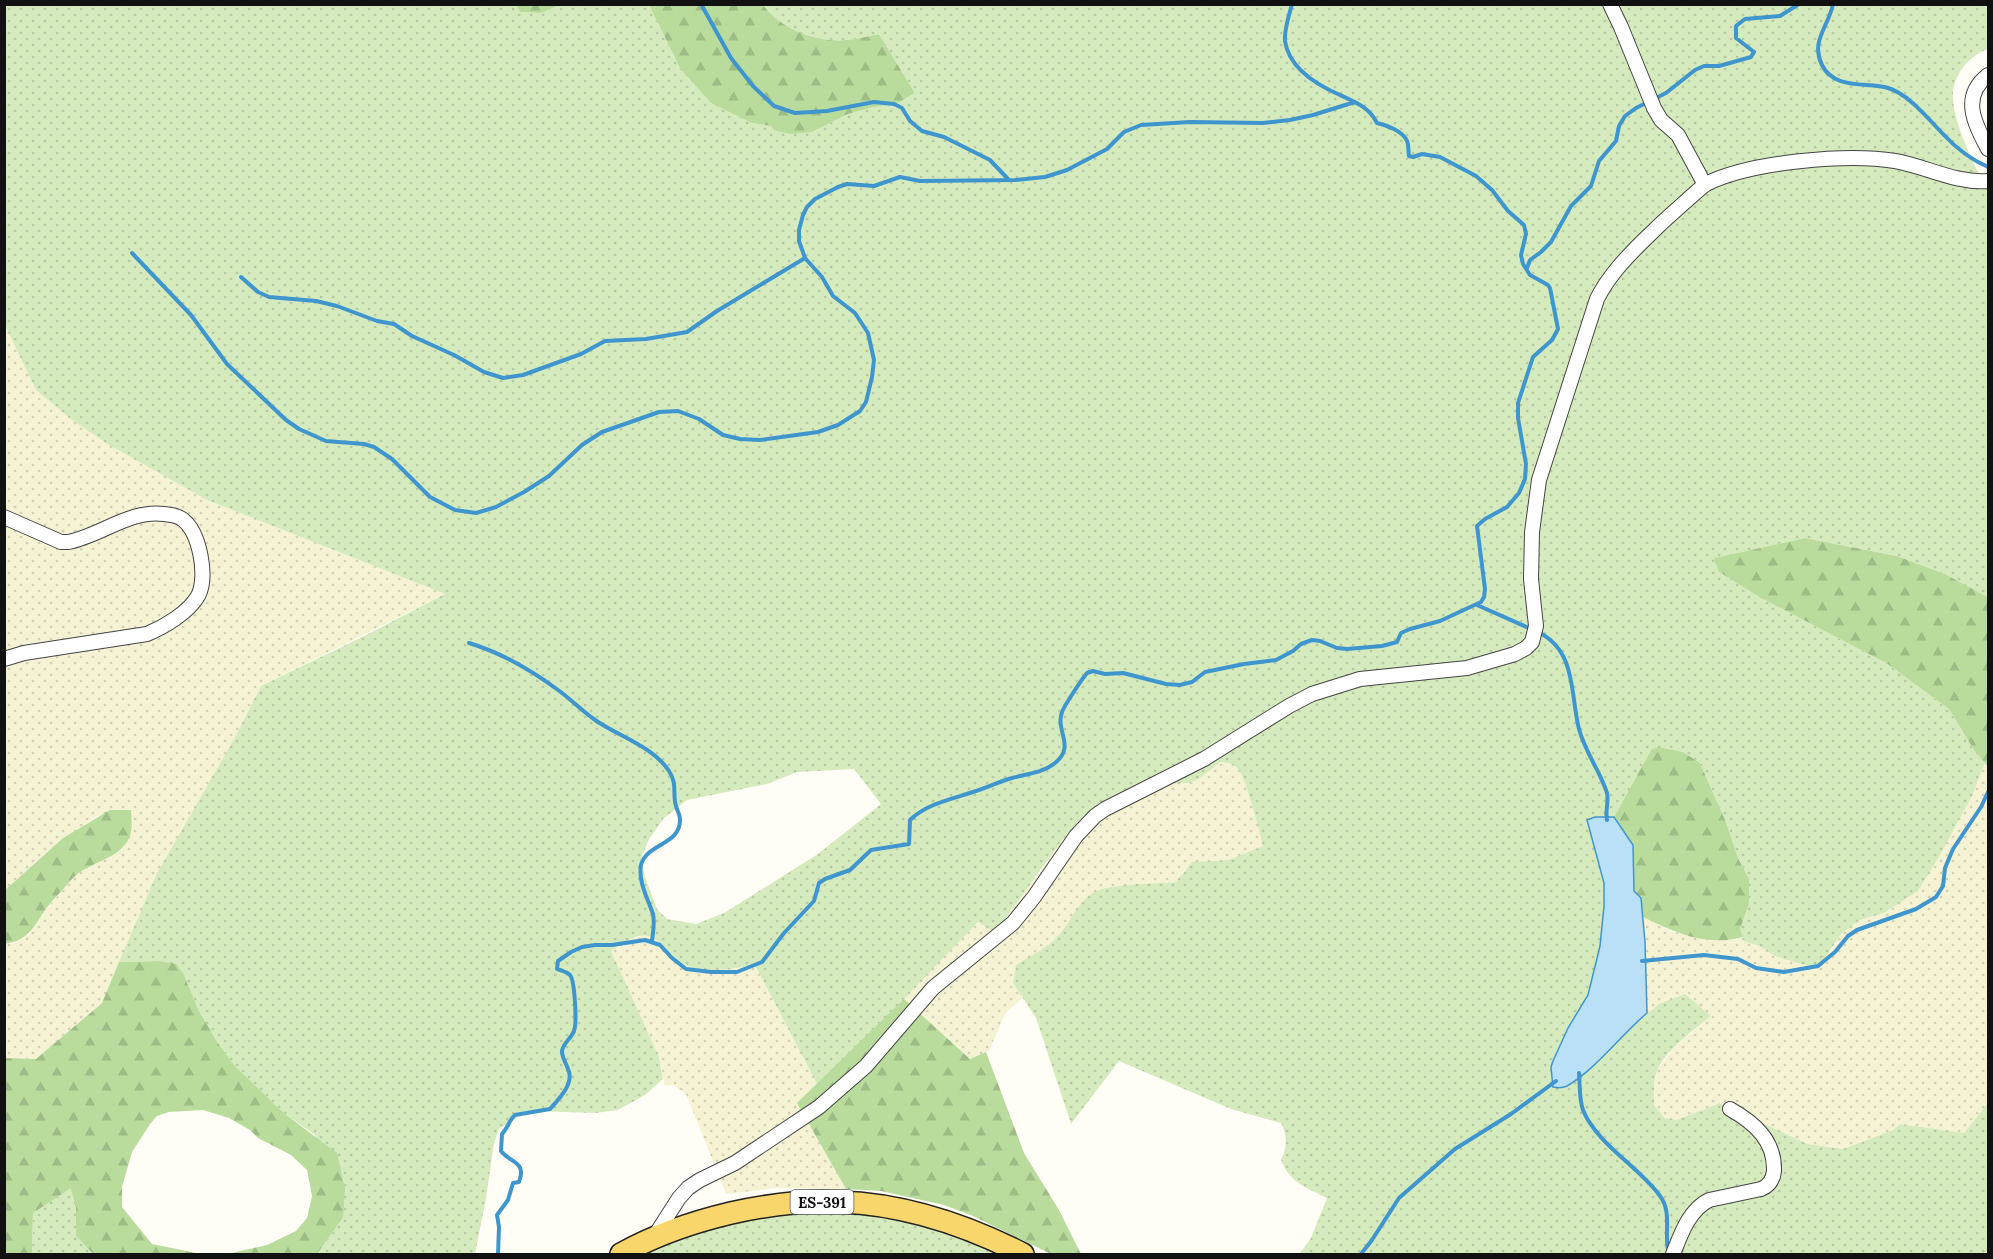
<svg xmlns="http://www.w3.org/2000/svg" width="1993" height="1259" viewBox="0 0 1993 1259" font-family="Lora,serif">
<defs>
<pattern id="farmland-dots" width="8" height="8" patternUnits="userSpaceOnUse" patternTransform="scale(1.5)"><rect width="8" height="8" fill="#f6f3d4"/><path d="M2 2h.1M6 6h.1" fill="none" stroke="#d2cfb5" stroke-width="1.8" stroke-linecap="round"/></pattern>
<pattern id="grass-dots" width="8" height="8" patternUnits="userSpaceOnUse" patternTransform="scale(1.5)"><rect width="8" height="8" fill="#d5ebbd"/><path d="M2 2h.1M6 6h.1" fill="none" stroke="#b6c8a1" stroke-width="1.8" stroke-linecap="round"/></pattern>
<pattern id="forest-firs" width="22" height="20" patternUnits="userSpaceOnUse" patternTransform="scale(1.5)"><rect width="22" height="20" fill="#b9dc9c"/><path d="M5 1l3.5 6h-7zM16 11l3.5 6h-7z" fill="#9ebc85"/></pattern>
</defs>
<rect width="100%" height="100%" fill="#fffdf5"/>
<path fill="url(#farmland-dots)" d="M4,325L13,340L109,445L207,500L445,594L261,686L234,739L157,873L102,1003L36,1059L5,1058V944L14,943L29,935L47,908L75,876L87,867L110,857L132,820L130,810L97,816L49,850L5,890Z
M1221,762L1231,764L1238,769L1243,778L1259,824L1263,846L1228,860L1205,861L1184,870L1177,882L1109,887L1080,905L1057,937L1040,951L1023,997L1005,1014L989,1051L970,1059L904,999L978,922L995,933L1020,897L1038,876L1066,835L1084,815L1095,809L1156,783H1190L1199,779Z
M1985,763L1988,767V1103L1964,1133L1900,1124L1893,1130L1843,1149L1808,1144L1720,1103L1676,1120L1665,1118L1654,1105V1089L1657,1070L1674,1048L1711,1016L1647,1013L1645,942L1643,917L1673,932L1732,940L1743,937L1744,941L1759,946L1775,956L1830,953L1841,934L1860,920L1884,913L1918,891L1939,857L1972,796Z
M647,935L657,939L674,957L718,971L755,965L817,1084L798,1104L846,1189L776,1188L726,1194L686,1094L673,1085L665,1086L659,1057L615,964L611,950L625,940Z"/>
<path fill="url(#grass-dots)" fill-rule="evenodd" d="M516,4L520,12L541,13L560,5H649L680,68L752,123L812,132L848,114L870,108L898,103L915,93L879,34C868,36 857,39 846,40C817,43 781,29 763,5H1988V49C1968,56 1952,76 1953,98C1953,118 1971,160 1981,177L1988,179V597L1945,574L1897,556L1805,538L1716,558L1714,560L1719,572L1761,598L1886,663L1949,709L1974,750L1985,763L1972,796L1939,857L1918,891L1884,913L1860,920L1841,934L1818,969L1775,956L1759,946L1744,941L1740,929L1749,904V879L1738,858L1726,822L1700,763L1683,752L1651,750L1614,817H1595L1587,820L1604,883V906L1600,946L1588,995L1568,1028L1564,1088L1586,1071L1632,1026L1659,1004L1685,994L1711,1016C1695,1029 1664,1052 1657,1071C1653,1082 1654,1095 1654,1105L1665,1118L1676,1120L1720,1103L1808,1144L1843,1149L1893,1130L1900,1124L1964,1133L1988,1103V1254H1299L1310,1240L1327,1198C1307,1188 1290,1183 1281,1160C1287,1147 1288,1137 1281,1123L1231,1109L1119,1061L1071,1124L1036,1018L1013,983L1016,965C1030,956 1047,948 1058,936C1070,922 1077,903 1093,893C1109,883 1157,884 1176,882L1192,862L1228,860L1263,846C1260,832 1246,779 1238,769C1234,764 1227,763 1221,762L1199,779L1190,783H1156L1095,809L1084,815L1066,835L995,933L978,922L881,1023L817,1084L755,965C735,968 711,974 690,967C655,956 663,913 611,951L659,1057L663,1079L645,1095L618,1110L595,1113L535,1111L522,1114L499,1129L494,1143L486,1198L475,1254H317L343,1218L315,1135L285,1114L235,1066L218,1043L199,1011L184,975L159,961L119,962L157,873L234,739L261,686L364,636L445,594L207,500L109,445L71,419L36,390L5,325L4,5ZM854,769L881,804L818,854L724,913L696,924L667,919L657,909L645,877L641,858L649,839L664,818L687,800L767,784L797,772Z
M72,1187L76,1208V1236L93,1254H32L33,1213Z
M879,1209L1011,1254H634L738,1214Z"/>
<path fill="url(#forest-firs)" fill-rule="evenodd" d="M516,5H560L541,13L520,12Z
M649,5H763C781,29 817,43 846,40C857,39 868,36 879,34L915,93L898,103L870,108L848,114L812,132L790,134L774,130L771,126L752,123L711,103L680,68Z
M1805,538L1897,556L1945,574L1988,597V767L1974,750L1949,709L1886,663L1761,598L1719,572L1714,560L1715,558Z
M1657,747L1683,752L1700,763L1726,822L1738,858L1749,879V904L1740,929L1743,937C1707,947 1675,933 1643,917L1641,898L1634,891L1633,845L1614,817L1651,750Z
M110,810H131C132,820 133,833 127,842C114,861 89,862 73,878C65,887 56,897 48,906C34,925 31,940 5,944V890L63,838Z
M159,961L176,964L184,975L199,1011L218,1043L235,1066L285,1114L337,1153L345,1189L343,1218L317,1254H93L76,1236V1208L71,1188L33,1213L32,1254H5V1058L36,1059L102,1003L119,962ZM203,1110L229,1118L250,1130L258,1138L291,1155L307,1170L312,1196L307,1218L296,1231L267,1245L227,1254H201L152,1244L122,1207V1187L132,1152L150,1124L157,1116L169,1112Z
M904,999L970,1059L986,1052L1024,1153L1059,1210L1081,1254H1051L973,1216L944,1205L881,1191L846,1189L797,1103Z"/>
<path fill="#b9e0f7" stroke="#3f96cf" stroke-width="1.5" d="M1595,817H1614L1633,845L1634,891L1641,898L1645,942L1647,1013C1621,1035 1595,1070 1567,1086C1563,1088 1558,1088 1553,1087L1551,1067L1553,1061L1568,1028L1588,995L1600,946L1604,906V883L1587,820Z"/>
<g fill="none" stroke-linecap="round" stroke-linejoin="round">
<path stroke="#3f96cf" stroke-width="4" d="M701,4L731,58L753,86L774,106L795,113L827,111L874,102L894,104L902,108L910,121L922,131L944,137L990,160L1008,179
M1833,4C1829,26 1810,41 1822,65C1834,90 1867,82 1888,88C1909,94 1930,121 1944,135C1956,148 1972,160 1988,167
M132,253L191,315L227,364L286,420L299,429L326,441L364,444L374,447L392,459L430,497L455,510L476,513L496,507L524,492L549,476L582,445L602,432L659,412L678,411L699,419L723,435L740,439L760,440L818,432L838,425L860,411L866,402L872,377L874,360L868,333L855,313L833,296L822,277L805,258L799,241V230L803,215L807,207L815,199L838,187L847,184L874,186L900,177L920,181L1015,180L1045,177L1067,170L1107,149L1124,132L1141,125L1190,122L1263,123L1290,120L1313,115L1355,102
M1527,268L1530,260L1541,252L1551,242L1571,206L1591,186L1599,161L1616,141L1619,126L1625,116L1636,108L1666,93L1695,70L1704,66H1719L1751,57L1754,52L1736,38V26L1745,19L1780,16L1799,4
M241,277L258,292L269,297L316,301L337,306L377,321L394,324L412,336L454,355L484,372L503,378L523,375L581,354L605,341L646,339L687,332L717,311L805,258
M1477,605L1531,629
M1538,632C1577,651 1570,694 1579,729C1585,752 1600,771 1607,793C1609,801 1605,811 1607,820
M469,643C502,653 531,670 558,690C572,700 584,713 598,722C621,737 653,747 669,771C678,785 672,793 676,806C677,811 680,814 680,819C681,845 647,843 641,865C638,882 648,899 653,914C655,923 653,932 652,941
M1642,961L1704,955L1738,959L1756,968L1784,972L1818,966L1835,952L1848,936L1857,930L1916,909L1936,897L1943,886L1945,868L1953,849L1981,807L1988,792
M1579,1073C1580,1084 1579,1099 1583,1110C1596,1143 1640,1168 1660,1196C1673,1213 1663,1235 1669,1254
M498,1254L499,1227L497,1215L508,1200L513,1183L519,1182C527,1161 510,1163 501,1151L502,1134C508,1128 509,1120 515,1115L550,1109C559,1099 575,1083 568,1069C566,1063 562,1058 562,1051C563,1043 571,1039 574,1031C577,1024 575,981 570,975C567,972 562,971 557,969L558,961L571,952L582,947L595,945H612L645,940L660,945L672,958L686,969L711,972H737L762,962L784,933L814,901L819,883L825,879L850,870L871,850L909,844L910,820C926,804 952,799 973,792C986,788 998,782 1012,778C1026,774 1043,773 1055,763C1076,746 1055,731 1062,712C1064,706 1082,679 1087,673L1093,671L1105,674L1123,673L1166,684L1180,685L1192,682L1205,672L1244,664L1276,660L1293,651L1301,644L1312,640L1320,641L1337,648L1347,649L1382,646L1397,642L1401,633L1410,629L1440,621L1481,602L1484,597L1485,589L1477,526L1485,519L1507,507L1519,493L1525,479L1526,464L1518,418V403L1533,357L1552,340L1558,329L1550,288L1548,285L1530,275L1523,264L1521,255L1526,234L1524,225L1508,211L1492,190L1476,176L1440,157L1422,154L1413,157L1409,156C1408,151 1409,145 1407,141C1403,131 1386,125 1377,123C1369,107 1355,102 1340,95C1317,85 1289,69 1285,41C1284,29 1289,16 1292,4
M1361,1254L1372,1240L1399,1198L1455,1149L1511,1114L1556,1081"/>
<defs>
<path id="street" d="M1610,4L1621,27L1654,108L1661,120L1678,135L1705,185
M1988,75C1960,97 1975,124 1988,149
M4,517L61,542H68C100,536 131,509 164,514C170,515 177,515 182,519C200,532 208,577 198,596C188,613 164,627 147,634L24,653L4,659
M654,1237L679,1198L688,1188L700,1180L735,1163L819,1107L866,1066L933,988L1013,923L1034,897L1076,836L1095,816L1105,809L1204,759L1289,706L1312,694L1360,679L1467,668L1515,654L1526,648L1532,642L1536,626L1531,579L1532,532L1539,480L1597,299C1608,277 1624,260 1642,242C1656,228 1670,215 1685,202C1692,196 1699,189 1706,184C1750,162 1847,153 1895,161C1925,166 1957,184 1988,181
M1673,1254C1681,1234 1689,1210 1709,1200L1761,1189C1769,1186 1773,1180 1774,1171C1775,1141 1755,1123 1730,1109"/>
<path id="primary" d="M621,1254C655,1235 693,1222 731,1213C767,1205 803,1200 840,1202C903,1204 968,1226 1023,1254"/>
</defs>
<use href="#street" stroke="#444" stroke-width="16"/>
<use href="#primary" stroke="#222" stroke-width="24"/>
<use href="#street" stroke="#fff" stroke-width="14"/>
<use href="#primary" stroke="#f9d66b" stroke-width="21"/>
</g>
<g text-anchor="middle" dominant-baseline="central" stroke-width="6" stroke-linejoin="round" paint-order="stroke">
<rect fill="#fff" stroke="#585858" stroke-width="1.5" x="790.5" y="1190" width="63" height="24" rx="4.5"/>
<g font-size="15" font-weight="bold" fill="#111">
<text x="822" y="1202">ES-391</text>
</g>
</g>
<rect width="1993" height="1259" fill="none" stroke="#111111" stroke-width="12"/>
</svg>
